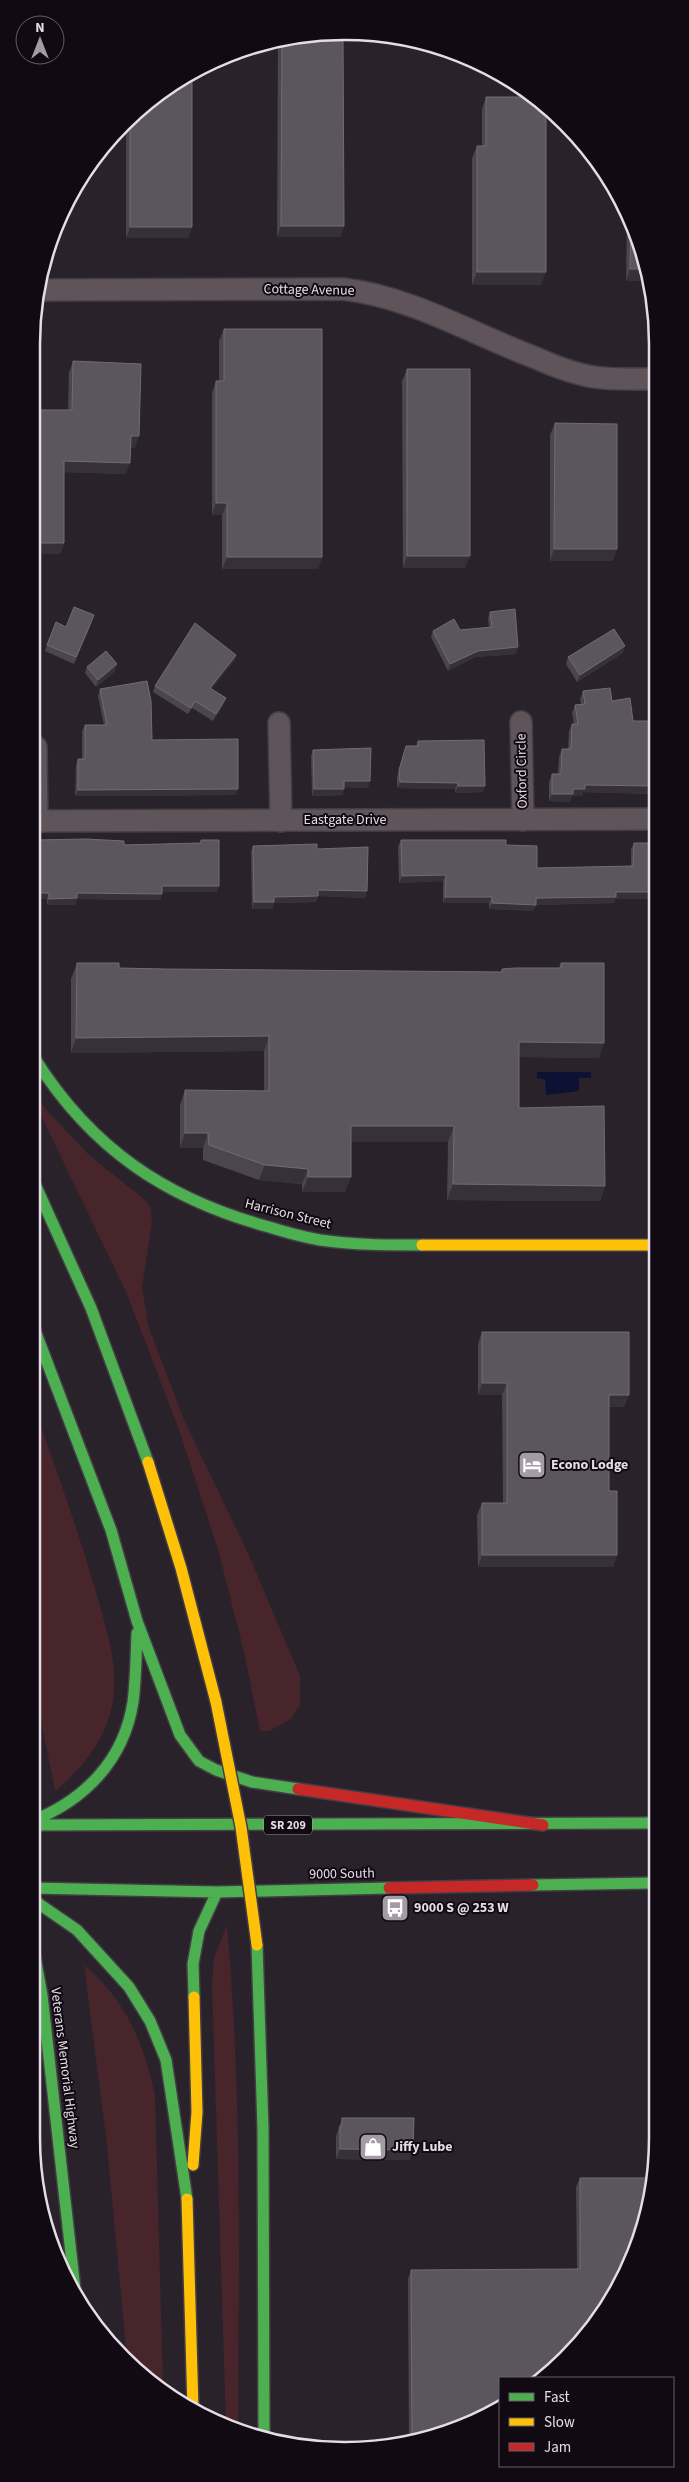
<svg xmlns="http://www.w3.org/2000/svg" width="689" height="2482" viewBox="0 0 689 2482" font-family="'Source Sans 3',sans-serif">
<rect width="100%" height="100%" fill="#29222b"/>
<path fill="#47252b" d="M35,1092L44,1107L89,1155L145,1200L151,1209L152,1221L142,1288L149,1328L184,1420L248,1553L300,1676V1704L291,1719L269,1731H260L244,1652L218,1549L178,1427L127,1294L35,1103Z
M34,1408C56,1468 78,1530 96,1592C107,1631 121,1671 111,1711C102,1744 80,1771 55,1791L33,1680Z
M227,1925C242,2092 239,2260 238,2427L226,2424L212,1985L214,1958Z
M84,1965C126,2000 143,2042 155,2095L163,2386L127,2358L107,2145Z"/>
<path fill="#0d1134" d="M537,1072H591V1078H579V1091L546,1095L545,1079L537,1078Z"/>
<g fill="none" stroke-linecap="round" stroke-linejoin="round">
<defs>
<path id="street" d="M37,290L343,289C412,297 472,334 536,358C554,366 574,374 594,377C614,380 635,379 655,379
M521,722L523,820
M279,723L281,821
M36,747L37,821
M35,821L654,819"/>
<path id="fast" d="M35,1059C92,1149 166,1199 269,1227C285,1232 303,1237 320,1240C354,1245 388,1245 422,1245
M34,1182L91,1308L148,1462
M34,1328L111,1530L137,1621L180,1735L199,1761L216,1770L252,1782L298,1789
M32,1821C85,1800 124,1760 133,1702C136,1679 136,1656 137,1633
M32,1825L652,1823
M533,1885L652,1883
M32,1888L217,1892L389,1888
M32,1899L77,1930L129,1987L150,2021L166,2060L187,2199
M32,1941L42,1995L75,2289
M257,1945L263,2128L264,2434
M194,1997L193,1964L199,1931L217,1892"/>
<path id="slow" d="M422,1245H653
M148,1462L181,1568L216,1702
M193,2165L197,2112L194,1997
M187,2199L193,2409"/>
<path id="jam" d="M298,1789L543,1825
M389,1888L533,1885"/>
</defs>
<use href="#street" stroke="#433d45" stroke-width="24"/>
<use href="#fast" stroke="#433d45" stroke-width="14"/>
<use href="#slow" stroke="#433d45" stroke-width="14"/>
<use href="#jam" stroke="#433d45" stroke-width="14"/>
<use href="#street" stroke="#60545b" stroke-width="21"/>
<use href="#fast" stroke="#4caf50" stroke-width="11"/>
<use href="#slow" stroke="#ffc107" stroke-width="11"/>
<use href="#jam" stroke="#c62828" stroke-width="11"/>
<defs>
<path id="slow-bridge" d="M216,1702L241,1827L257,1945"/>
</defs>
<use href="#slow-bridge" stroke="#433d45" stroke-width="14" stroke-linecap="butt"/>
<use href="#slow-bridge" stroke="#ffc107" stroke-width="11"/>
</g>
<path fill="#4a454e" d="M283,37L344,226L340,237H277L278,40Z
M170,84L192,227L188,238H126V129Z
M486,97L541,285H472V158L477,146H482V109Z
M627,211L648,281H626Z
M224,329L322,557L318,569H222V515H212V393L216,381H219V341Z
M73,361L135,448H130L126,474L64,472V543L60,554H36L37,410H68L69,373Z
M407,369L465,568H403L402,381Z
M555,423L617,549L612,561H550V435Z
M490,612L516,654L475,657L448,671L431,637L433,631L460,630L489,628L488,618Z
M92,622L74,664L45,651L47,645L66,627Z
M623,653L577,682L566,664L568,657Z
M236,655L234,661L211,689L226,698L223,705L213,721L192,708L188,714L153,692L155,686Z
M87,667L115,671L96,687L85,673Z
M100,689L152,740L236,795L75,796L76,765L78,759H82V731L85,725H104L98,696Z
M583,691L612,701L633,721H654V794L583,792L582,796H572L570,802L549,801V782L552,774H558L559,757L562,749H568L569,731L572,724H574L572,713L575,705L581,704L580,699Z
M418,741L483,792L455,793V789L397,788V777L406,746H416Z
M313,750L368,788L344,787L342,795L312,796L311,756Z
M201,840L217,892H162L160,900L77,899L75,905H47V899H35L124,845L200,843Z
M401,840L506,845L537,868L631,866V849L634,843H654L615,899L614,903L536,905L533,911L489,909V903H443V881L399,883L398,847Z
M253,846L317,849L365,898L318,896L316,902L274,903L272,909H252L251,852Z
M77,963L119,968L165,969L501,972L502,969L559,968L561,963L599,1058L519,1057V1108L605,1186L600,1201L447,1200L448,1142H351L345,1192H302V1184L259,1180L203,1160V1148H180V1105L185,1090L264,1091V1051L71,1053V979Z
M482,1332L629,1395L624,1407H609V1491L617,1555L613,1567H478L477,1515L482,1503H503L502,1395H478V1344Z
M342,2118L410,2160L336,2159V2136Z
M580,2178L652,2198L426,2440L409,2442L408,2279L411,2270L577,2269L576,2187Z"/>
<path fill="#363039" d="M281,226H344L340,237H277Z
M130,227H192L188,238H126Z
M630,269H645L648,281H626Z
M477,272H546L541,285H472Z
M131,436H139L135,448H126Z
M64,461L130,463L126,474L59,472Z
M216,503H227L222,515H212Z
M36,543H64L60,554H36Z
M554,549H617L612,561H550Z
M407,556H470L465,568H403Z
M227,557H322L318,569H222Z
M625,646L623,653L577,682L580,675Z
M518,647L516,654L475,657L448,671L450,664L478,651Z
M236,655L234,661L207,695L210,688Z
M117,664L115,671L96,687L98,680Z
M226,698L223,705L213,721L216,714Z
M344,781H370L368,788L342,787Z
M400,782L458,783L455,789L397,788Z
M585,785L654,786V794L583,792L582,796H572L570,802L549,801L552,794L573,789Z
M458,786H485L483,792L455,793Z
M238,789L236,795L75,796L78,790Z
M314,789H344L342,795L312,796Z
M446,875L443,881L399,883L402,876Z
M162,886H219L217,892H160Z
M318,890L367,891L365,898L318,896L316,902L274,903L272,909H252L254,902L274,897Z
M616,892H654V899H615L614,903L536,905L533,911L489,909L492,903Z
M35,893H49L47,899H35Z
M77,893L162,894L160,900L77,899L75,905H47L49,899Z
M445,897H492L489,903H443Z
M269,1036L264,1051L71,1053L76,1038Z
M519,1042L604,1043L599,1058L513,1057Z
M351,1126H454L448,1142H345Z
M185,1133H208L203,1148H180Z
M265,1165L308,1169L302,1184L259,1180Z
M308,1177H351L345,1192H302Z
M453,1184L605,1186L600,1201L447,1200Z
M482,1383H507L502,1395H478Z
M609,1395H629L624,1407H605Z
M482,1555H617L613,1567H478Z
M340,2149L413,2150L410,2160L336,2159Z"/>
<path fill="#5b565e" stroke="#706b74" d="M283,37H343L344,226H281L282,38Z
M192,75V227H130V125L170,84Z
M486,97H530L546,110V272H477V146H486Z
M631,223L645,269H630Z
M37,316L39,357H37Z
M224,329H322V557H227V503H216V381H224Z
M73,361L141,364L139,436H131L130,463L64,461V543H36L37,410H72Z
M407,369H470V556H407Z
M555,423L617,424V549H554Z
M74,607L94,615L76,657L47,645L56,622L66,627Z
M515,609L518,647L478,651L450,664L433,631L454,619L460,630L492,627L490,612Z
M195,623L236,655L210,688L226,698L216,714L195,701L191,708L155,686Z
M614,629L625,646L580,675L568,657Z
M106,651L117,664L98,680L87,667Z
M147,681L151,701L152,740L238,739V789L78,790V759H85V725H107L100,689Z
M610,688L612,701L630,698L633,721H654V786L585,785V789H573V794H552V774H561L562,749H571L572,724H578L575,705L585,704L583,691Z
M484,740L485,786H458V783L400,782L399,770L406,746H418V741Z
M371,748L370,781H344V789H314L313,750Z
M86,839L124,841V845L201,843V840H219V886H162V894L77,893V898L49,899V893H35V840Z
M401,840H506V845L537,846V868L633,866L634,843H654V892H616V897L536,898V905L492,903V897H445L446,875L402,876Z
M317,844V849L368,847L367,891L318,890V896L274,897V902H254L253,846Z
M77,963H119V968L165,969L502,972V969L515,968H561V963H604V1043L519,1042V1108L604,1106L605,1186L453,1184L454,1126H351V1177H308V1169L265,1165L209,1145L208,1133H185V1090L269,1091V1036L76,1038Z
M482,1332H629V1395H609V1491H617V1555H482V1503H507V1383H482Z
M342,2118H414L413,2150L340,2149V2126H342Z
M580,2178H652V2198L616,2294L542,2378H500V2403L426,2440L412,2441L411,2270L580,2269Z"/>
<defs>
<symbol id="hotel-square" viewBox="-11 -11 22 22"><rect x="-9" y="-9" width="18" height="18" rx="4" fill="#a49ba6" stroke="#110a12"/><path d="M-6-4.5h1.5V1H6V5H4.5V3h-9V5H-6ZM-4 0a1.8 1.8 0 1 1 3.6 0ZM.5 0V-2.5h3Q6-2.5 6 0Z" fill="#fff"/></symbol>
<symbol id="bus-square" viewBox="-11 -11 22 22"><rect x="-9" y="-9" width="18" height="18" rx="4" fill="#a49ba6" stroke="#110a12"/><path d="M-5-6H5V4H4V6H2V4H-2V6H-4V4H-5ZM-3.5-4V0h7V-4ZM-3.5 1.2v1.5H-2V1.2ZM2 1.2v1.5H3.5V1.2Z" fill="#fff"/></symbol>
<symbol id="shop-square" viewBox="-11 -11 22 22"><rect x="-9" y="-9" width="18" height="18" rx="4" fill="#a49ba6" stroke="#110a12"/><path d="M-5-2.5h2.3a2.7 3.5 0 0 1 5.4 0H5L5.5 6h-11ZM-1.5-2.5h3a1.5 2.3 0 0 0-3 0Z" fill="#fff"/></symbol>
</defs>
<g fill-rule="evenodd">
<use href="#hotel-square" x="516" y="1449" width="32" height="32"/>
<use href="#bus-square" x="379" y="1892" width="32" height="32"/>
<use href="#shop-square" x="357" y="2131" width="32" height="32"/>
</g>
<g text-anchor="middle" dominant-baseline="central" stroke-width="4" stroke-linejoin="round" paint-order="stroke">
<rect fill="#110a12" stroke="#a69da8" stroke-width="1" x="264" y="1815.5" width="48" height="19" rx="4"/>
<g font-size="12" font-weight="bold" fill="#e6dce8">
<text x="288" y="1825">SR 209</text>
</g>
<g font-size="14" fill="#e6dce8" stroke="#110a12">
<text transform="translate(309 290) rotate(1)">Cottage Avenue</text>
<text transform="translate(522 771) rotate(-91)">Oxford Circle</text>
<text x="345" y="820">Eastgate Drive</text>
<text transform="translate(288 1214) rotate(14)">Harrison Street</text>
<text transform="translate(342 1874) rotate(-1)">9000 South</text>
<text transform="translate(65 2068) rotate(83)">Veterans Memorial Highway</text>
</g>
<g font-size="14" font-weight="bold" fill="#e6dce8" stroke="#110a12" text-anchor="start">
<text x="551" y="1465">Econo Lodge</text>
<text x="414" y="1908">9000 S @ 253 W</text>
<text x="392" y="2147">Jiffy Lube</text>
</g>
</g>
<path d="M0 0H689V2482H0ZM344 40H345A304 304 0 0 1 649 344V2138A304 304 0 0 1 345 2442H344A304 304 0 0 1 40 2138V344A304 304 0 0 1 344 40Z" fill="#110a12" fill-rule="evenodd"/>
<path fill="none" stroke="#e6dce8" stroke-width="2.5" d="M344 40H345A304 304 0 0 1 649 344V2138A304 304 0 0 1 345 2442H344A304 304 0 0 1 40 2138V344A304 304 0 0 1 344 40Z"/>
<rect x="499" y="2377" width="175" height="90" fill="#110a12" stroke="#665e68"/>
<rect x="509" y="2393" width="25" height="8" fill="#4caf50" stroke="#665e68"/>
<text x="544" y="2402" font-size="15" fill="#e6dce8">Fast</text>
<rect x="509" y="2418" width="25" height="8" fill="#ffc107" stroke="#665e68"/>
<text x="544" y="2427" font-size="15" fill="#e6dce8">Slow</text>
<rect x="509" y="2443" width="25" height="8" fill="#c62828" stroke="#665e68"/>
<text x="544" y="2452" font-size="15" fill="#e6dce8">Jam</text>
<g transform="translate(40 40)"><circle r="24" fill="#110a12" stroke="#665e68"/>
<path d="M0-4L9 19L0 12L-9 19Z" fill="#a49ba6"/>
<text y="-8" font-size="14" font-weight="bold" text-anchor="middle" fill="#e6dce8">N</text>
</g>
</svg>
